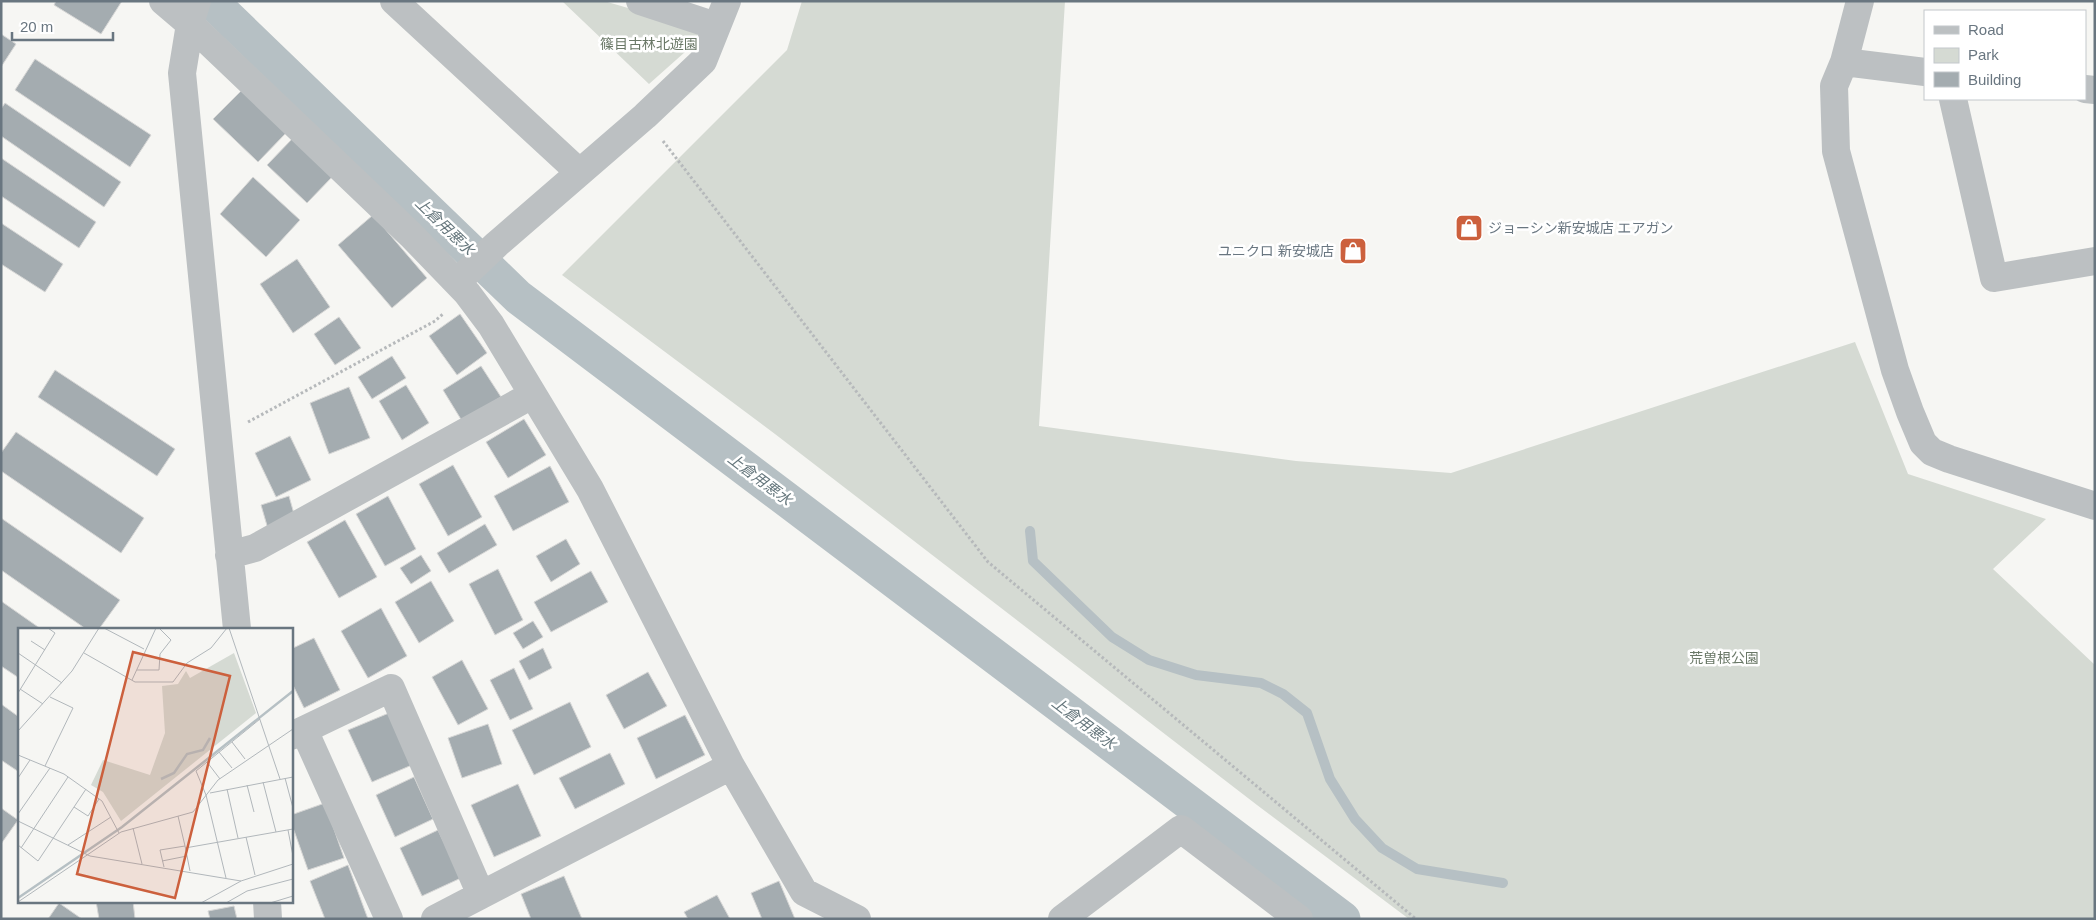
<svg xmlns="http://www.w3.org/2000/svg" width="2096" height="920" viewBox="0 0 2096 920" font-family="Helvetica,'Noto Sans JP',sans-serif">
<rect width="100%" height="100%" fill="#f6f6f3"/>
<path fill="#d5dad3" d="M562,1H604L700,29L694,44L649,84Z
M802,1H1065L1039,426L1296,461L1451,473L1855,342L1908,474L2046,519L1993,569L2095,665V919H1409L1257,805L775,434L562,275L787,50Z"/>
<g fill="none" stroke-linecap="round" stroke-linejoin="round">
<path stroke="#b6c0c4" stroke-width="10" d="M1030,531L1033,561L1112,637L1149,660L1196,675L1261,683L1283,694L1307,713L1330,779L1355,819L1382,848L1417,869L1503,883"/>
<path stroke="#b6c0c4" stroke-width="35" d="M211,1L518,297L1343,919"/>
</g>
<path fill="#a4acb0" stroke="#d7d7d6" d="M56,1H122L101,34L54,5Z
M1,34L16,44L1,67Z
M35,59L151,135L130,167L15,90Z
M242,90L286,133L258,162L213,119Z
M5,103L121,182L104,207L1,136V109Z
M293,138L333,176L307,203L267,165Z
M1,158L96,222L79,248L1,196Z
M253,177L300,220L266,257L220,214Z
M373,215L427,278L392,308L338,245Z
M1,223L63,264L45,292L1,264Z
M297,259L330,307L293,333L260,284Z
M460,314L487,353L457,375L429,336Z
M339,317L361,348L335,365L314,334Z
M392,356L406,378L372,399L358,377Z
M481,366L501,397L462,421L443,390Z
M55,370L175,449L157,476L38,397Z
M406,385L429,423L402,440L379,401Z
M349,387L370,438L329,454L310,403Z
M524,419L546,455L508,478L486,442Z
M16,432L144,518L121,553L1,471V453Z
M290,436L311,480L276,497L255,453Z
M453,465L482,517L448,536L419,484Z
M550,466L569,502L513,531L494,496Z
M289,496L296,521L268,529L261,505Z
M388,496L416,549L385,566L356,514Z
M1,518L120,600L99,629H86L1,570Z
M345,520L377,577L339,598L307,542Z
M485,524L497,545L449,573L437,553Z
M566,539L580,564L551,582L536,556Z
M421,555L431,571L411,584L400,568Z
M498,569L523,620L495,635L469,584Z
M591,571L608,602L551,632L534,602Z
M431,581L454,621L419,643L395,602Z
M1,601L41,629H19V678L1,666Z
M381,608L407,656L368,678L341,631Z
M533,621L543,637L523,649L513,633Z
M314,638L340,690L304,708L291,681V649Z
M543,648L552,668L529,680L519,661Z
M462,660L488,709L458,725L432,677Z
M514,668L533,709L510,720L490,680Z
M648,672L667,706L624,729L606,695Z
M570,702L591,747L534,775L512,730Z
M1,704L19,717V772L1,760Z
M389,713L412,765L372,782L348,730Z
M685,715L705,755L656,779L637,738Z
M488,724L502,764L462,778L448,738Z
M610,753L625,784L575,809L559,778Z
M414,777L433,819L395,837L376,795Z
M518,784L541,836L494,857L471,805Z
M325,803L344,858L308,870L291,822V815Z
M1,808L18,820L1,844Z
M438,830L461,878L422,896L400,848Z
M348,865L368,919H325L310,881Z
M564,876L582,919H531L521,894Z
M779,881L795,919H762L751,893Z
M717,895L730,919H688L684,912Z
M96,901H133L135,919H99Z
M59,903L82,919H48Z
M234,906L237,919H210L208,911Z"/>
<g fill="none" stroke-linecap="round" stroke-linejoin="round">
<path stroke="#b6b9bb" stroke-width="3" stroke-dasharray="2.5 2.5" stroke-linecap="butt" d="M663,141L988,562L1416,919
M248,422L435,321L444,313"/>
<path stroke="#bcc0c2" stroke-width="28" d="M163,1L190,24L411,235L467,293L491,325L590,489L731,766L804,892L857,919
M197,1L190,24L182,73L237,629
M394,1L579,172
M640,1L716,26
M1860,1L1844,62L1834,86L1836,151L1895,370L1910,412L1923,443L1932,452L1949,459L2095,506
M1844,62L1925,72
M2085,89L2095,90
M1953,99L1994,278L2095,261
M457,282L497,244L645,116L703,61L727,1
M229,555L255,548L532,395
M304,730L389,919
M291,736L391,688L481,895L435,919
M481,895L731,766
M267,901L268,919
M1062,919L1181,829L1299,919"/>
</g>
<defs>
<symbol id="shop-square" viewBox="-11 -11 22 22"><rect x="-9" y="-9" width="18" height="18" rx="4" fill="#cc603d" stroke="#fff"/><path d="M-5-2.5h2.3a2.7 3.5 0 0 1 5.4 0H5L5.5 6h-11ZM-1.5-2.5h3a1.5 2.3 0 0 0-3 0Z" fill="#fff"/></symbol>
</defs>
<g fill-rule="evenodd">
<use href="#shop-square" x="1453" y="212" width="32" height="32"/>
<use href="#shop-square" x="1337" y="235" width="32" height="32"/>
</g>
<g text-anchor="middle" dominant-baseline="central" stroke-width="5" stroke-linejoin="round" paint-order="stroke">
<g font-size="14" fill="#6a7867" stroke="#fff">
<text x="649" y="44">篠目古林北遊園</text>
<text x="1724" y="658">荒曽根公園</text>
</g>
<g font-size="14" fill="#697680" stroke="#fff" text-anchor="start">
<text x="1488" y="228">ジョーシン新安城店 エアガン</text>
<text x="1334" y="251" text-anchor="end">ユニクロ 新安城店</text>
</g>
<g font-size="15" font-style="italic" fill="#65767c" stroke="#fff">
<text transform="translate(445 226) rotate(44)">上倉用悪水</text>
<text transform="translate(760 479) rotate(37)">上倉用悪水</text>
<text transform="translate(1084 723) rotate(37)">上倉用悪水</text>
</g>
</g>
<g transform="translate(18 628)">
<rect width="275" height="275" fill="#f6f6f3"/>
<path d="M216,25L238,85L103,193L85,164L73,157L85,132L132,147L147,105L144,58L160,56L168,43L172,50Z" fill="#d5dad3"/>
<path fill="none" stroke="#b6c0c4" stroke-width="2.5" d="M143,151L156,145L169,126L185,122L192,110M0,270L104,199L275,63"/>
<path fill="none" stroke="#b1b7bb" stroke-width="1" d="M86,0L126,21M211,0L262,151M13,13L27,22M0,25L44,55M66,25L117,54H155L169,35L193,20L209,0M119,42H141L142,26L153,12L141,0M114,52L138,0M2,61L25,76M0,65L37,5L30,0M0,103L54,43L81,0M214,114L227,131M201,124L214,140M0,127L46,146L84,173L101,205M189,134L202,151M27,138L55,80L32,69M0,150L12,132M267,150L275,180M245,154L258,204M229,157L236,184M209,161L220,210M192,165L275,149M56,179L70,188L81,171M0,186L32,140M160,188L167,218M0,193L72,228L223,253M115,200L124,236M270,202L275,228M228,209L237,247M0,217L20,233L68,161M50,217L93,189M3,220L50,149M167,220L275,201M144,233L169,228M146,239L142,222L167,218L172,243M208,250L188,167L178,143L242,91M0,274L103,204L175,184L200,152L275,101M183,275L223,253L275,236M208,275L229,263L275,251M252,275L275,268"/>
<path fill="#cc603d" fill-opacity="0.15" stroke="#cc603d" stroke-width="2.5" d="M115,24L212,48L157,270L59,246Z"/>
<rect width="275" height="275" fill="none" stroke="#697680" stroke-width="2.5"/>
</g>
<rect width="2096" height="920" fill="none" stroke="#697680" stroke-width="5"/>
<rect x="1924" y="10" width="162" height="90" fill="#ffffff" stroke="#c3c8cc"/>
<rect x="1934" y="26" width="25" height="8" fill="#bcc0c2" stroke="#c3c8cc"/>
<text x="1968" y="35" font-size="15" fill="#697680">Road</text>
<rect x="1934" y="48" width="25" height="15" fill="#d5dad3" stroke="#c3c8cc"/>
<text x="1968" y="60" font-size="15" fill="#697680">Park</text>
<rect x="1934" y="72" width="25" height="15" fill="#a4acb0" stroke="#c3c8cc"/>
<text x="1968" y="85" font-size="15" fill="#697680">Building</text>
<path d="M12 32v8h101v-8" fill="none" stroke="#697680" stroke-width="2.5"/>
<text x="20" y="32" font-size="15" fill="#697680" stroke="#ffffff" stroke-width="4" paint-order="stroke">20 m</text>
</svg>
